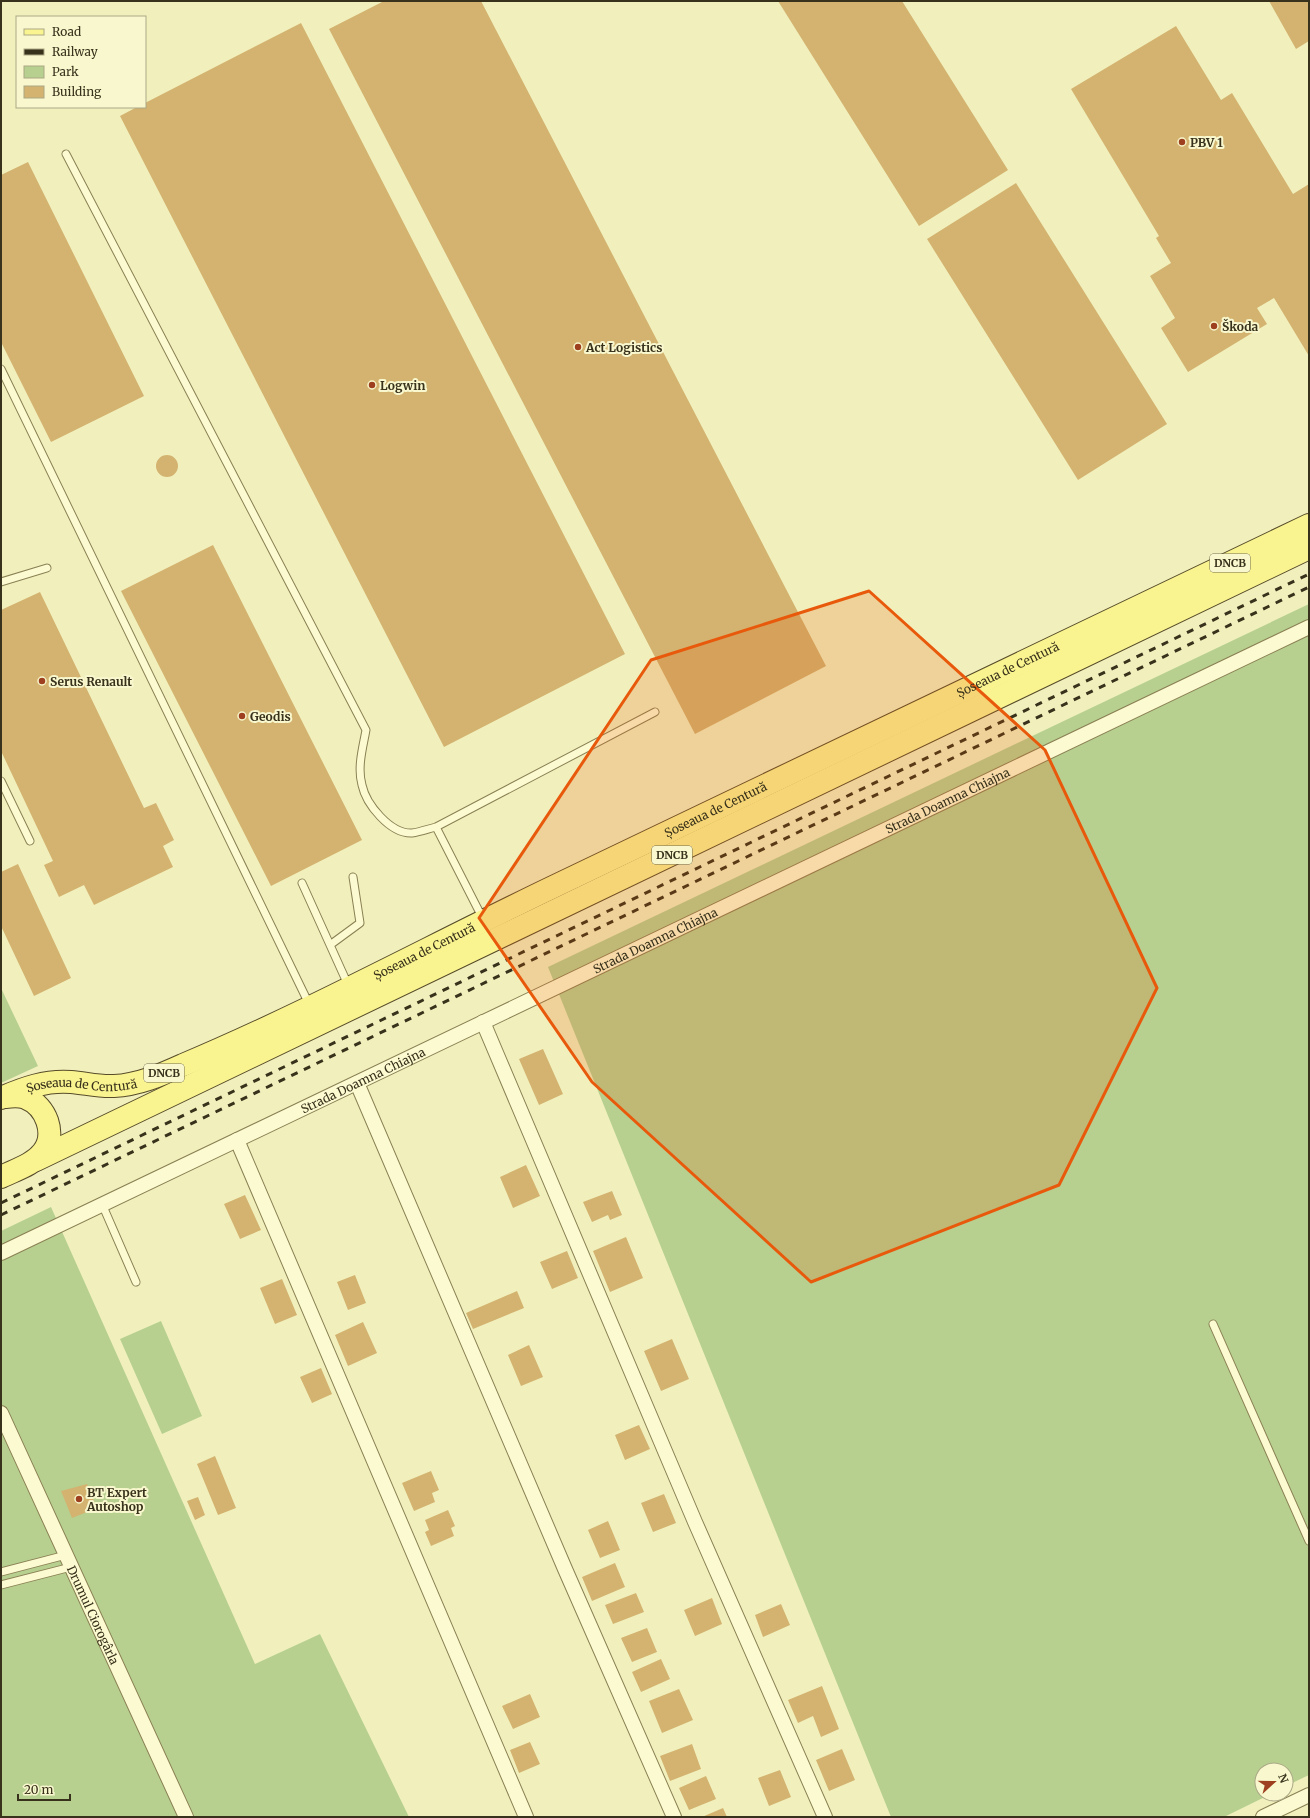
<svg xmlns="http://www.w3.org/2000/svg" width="1310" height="1818" viewBox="0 0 1310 1818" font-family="Merriweather,serif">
<rect width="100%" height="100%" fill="#f1f0bd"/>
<path fill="#b7d090" d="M1309,604V1775L1286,1786V1770H1262V1794H1271L1224,1817H891L548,967Z
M1,988L38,1066L1,1083Z
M51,1207L255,1664L320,1634L409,1817H1V1231Z
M161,1321L202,1416L162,1434L120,1339Z"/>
<path fill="#d3b36f" d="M384,1H481L826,666L695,734L329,29Z
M778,1H902L1008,170L919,226Z
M1269,1H1309V41L1296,49Z
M301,23L625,654L444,747L120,116L137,107H145V103Z
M1176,26L1221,100L1232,93L1293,194L1309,184V356L1274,298L1257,308L1267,324L1188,372L1161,328L1175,318L1150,276L1171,263L1156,238L1159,236L1071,89Z
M28,162L144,396L51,442L1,342V175Z
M1016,183L1167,424L1078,480L927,239Z
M156 466a11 11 0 1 1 22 0a11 11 0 1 1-22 0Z
M213,545L362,840L271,886L121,591Z
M40,592L144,808L156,803L174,840L163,846L173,867L94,905L84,885L59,897L44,865L53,861L1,751V610Z
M18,864L71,978L34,996L1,926V872Z
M543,1049L563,1094L539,1105L519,1059Z
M526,1165L540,1196L513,1208L500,1177Z
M612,1191L622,1215L610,1220L608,1215L592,1222L583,1202Z
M245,1195L261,1230L240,1239L224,1204Z
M626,1237L643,1278L610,1292L593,1251Z
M567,1251L578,1278L552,1289L540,1262Z
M355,1275L366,1303L348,1310L337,1282Z
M282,1279L297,1315L275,1324L260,1288Z
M517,1291L524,1308L473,1329L466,1313Z
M363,1322L377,1353L348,1366L335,1335Z
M672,1339L689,1379L661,1391L644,1351Z
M529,1345L543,1377L521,1386L508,1355Z
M321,1368L332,1394L312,1403L300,1377Z
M639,1425L650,1449L625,1460L615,1435Z
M215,1456L236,1508L218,1515L197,1464Z
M431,1471L439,1490L432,1493L435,1502L414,1511L402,1483Z
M87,1484L97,1508L72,1518L61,1491Z
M664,1494L676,1523L653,1532L641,1503Z
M198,1497L205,1515L195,1520L187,1501Z
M448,1510L455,1526L451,1528L454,1536L431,1546L425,1532L429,1530L425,1520Z
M608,1521L620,1550L600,1558L588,1530Z
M615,1563L625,1587L592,1601L582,1577Z
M636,1593L644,1612L613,1624L605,1605Z
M712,1598L722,1624L695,1636L684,1610Z
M781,1604L790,1625L763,1637L755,1615Z
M647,1628L657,1652L632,1662L621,1638Z
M661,1659L670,1679L641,1692L632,1672Z
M822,1686L839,1729L821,1737L813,1716L798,1723L788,1700Z
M679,1689L693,1720L662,1733L649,1701Z
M530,1694L540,1717L513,1729L502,1706Z
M530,1742L540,1764L519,1773L510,1750Z
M692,1744L701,1769L670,1781L660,1756Z
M842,1749L855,1780L829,1791L816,1760Z
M780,1770L791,1797L769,1806L758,1778Z
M706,1776L716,1799L689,1810L679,1788Z
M723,1808L727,1817H702Z"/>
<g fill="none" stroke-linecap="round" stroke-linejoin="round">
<defs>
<path id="service" d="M66,154L366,730C363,747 357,767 362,785C366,804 390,834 412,833C420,832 428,829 436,827L655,712
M1,369L310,1006
M1,582L47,568
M1,781L30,841
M436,827L483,919
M302,883L349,987
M330,945L360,923L353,877
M102,1204L136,1282
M1213,1324L1309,1541
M1,1572L66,1555
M1,1585L71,1567"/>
<g id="minor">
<path d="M483,1022L695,1522L825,1817"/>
<path d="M357,1083L565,1569L674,1817"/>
<path d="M237,1140L526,1817"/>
<path id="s1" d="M1,1253L1309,627"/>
<path id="s2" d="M1,1413L186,1817"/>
<path d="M1263,1817L1309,1795"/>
</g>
<g id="primary">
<path id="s3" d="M1,1098C24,1088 46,1080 71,1082C85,1083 99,1087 114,1086C138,1085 161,1075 183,1065C309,1012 430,946 553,887C805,766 1057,645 1309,525"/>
<path d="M36,1160L1309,548"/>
<path d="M1,1177C15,1170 33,1165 43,1152C57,1134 46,1106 26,1098C19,1095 12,1096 5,1097"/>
</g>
</defs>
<use href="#service" stroke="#8a8054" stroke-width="9"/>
<use href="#minor" stroke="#8a8054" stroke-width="16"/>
<use href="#primary" stroke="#574b29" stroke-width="24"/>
<use href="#service" stroke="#fcfad0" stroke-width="7"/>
<use href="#minor" stroke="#fcfad0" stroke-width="14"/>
<use href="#primary" stroke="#f9f490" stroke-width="22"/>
<path stroke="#38311b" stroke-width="3" stroke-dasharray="7 7" stroke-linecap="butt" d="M1,1203L1309,574
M1,1215L1309,587"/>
</g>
<path fill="#e8590c" fill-opacity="0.2" stroke="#e8590c" stroke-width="3" stroke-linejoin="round" d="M869,591L1045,750L1157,988L1059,1185L811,1282L592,1082L479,918L651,660Z"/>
<g fill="#9e401f" stroke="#f8f7cd" stroke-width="1.5">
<circle cx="1182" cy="142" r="4"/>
<circle cx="1214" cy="326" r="4"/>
<circle cx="578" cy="347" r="4"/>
<circle cx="372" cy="385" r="4"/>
<circle cx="42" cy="681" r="4"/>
<circle cx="242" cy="716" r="4"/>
<circle cx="79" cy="1499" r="4"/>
</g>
<g text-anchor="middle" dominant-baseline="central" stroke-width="4" stroke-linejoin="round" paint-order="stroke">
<g fill="#f8f7cd" stroke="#726c50" stroke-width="1">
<rect x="1210" y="554" width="40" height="18" rx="3"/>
<rect x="652" y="846" width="40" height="18" rx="3"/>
<rect x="144" y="1064" width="40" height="18" rx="3"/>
</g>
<g font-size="11" font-weight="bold" fill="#38311b">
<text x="1230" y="563">DNCB</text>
<text x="672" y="855">DNCB</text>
<text x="164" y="1073">DNCB</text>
</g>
<g font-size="12" font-weight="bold" fill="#38311b" stroke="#f8f7cd" text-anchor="start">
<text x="1190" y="142">PBV 1</text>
<text x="1222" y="326">Škoda</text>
<text x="586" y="347">Act Logistics</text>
<text x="380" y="385">Logwin</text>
<text x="50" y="681">Serus Renault</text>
<text x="250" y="716">Geodis</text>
<text x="87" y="1492">BT Expert<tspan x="87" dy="14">Autoshop</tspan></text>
</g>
<g font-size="12" fill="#38311b" stroke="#f8f7cd">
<text stroke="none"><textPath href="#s3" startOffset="1103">Șoseaua de Centură</textPath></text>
<text stroke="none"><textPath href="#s1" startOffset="1049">Strada Doamna Chiajna</textPath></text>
<text stroke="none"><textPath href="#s3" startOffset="779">Șoseaua de Centură</textPath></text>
<text stroke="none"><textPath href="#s1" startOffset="725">Strada Doamna Chiajna</textPath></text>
<text stroke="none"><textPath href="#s3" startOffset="455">Șoseaua de Centură</textPath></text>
<text stroke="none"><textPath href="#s1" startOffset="401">Strada Doamna Chiajna</textPath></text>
<text stroke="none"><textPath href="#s3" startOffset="83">Șoseaua de Centură</textPath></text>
<text stroke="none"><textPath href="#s2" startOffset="222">Drumul Ciorogârla</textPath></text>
</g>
</g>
<rect width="1310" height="1818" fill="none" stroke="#38311b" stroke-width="4"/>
<rect x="16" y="16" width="130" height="92" fill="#f8f7cd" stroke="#aba886"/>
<rect x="24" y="29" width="20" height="6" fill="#f9f490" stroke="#aba886"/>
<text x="52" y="36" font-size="12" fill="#38311b">Road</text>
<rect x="24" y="49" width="20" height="6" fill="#38311b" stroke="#aba886"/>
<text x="52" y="56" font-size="12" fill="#38311b">Railway</text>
<rect x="24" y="66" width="20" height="12" fill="#b7d090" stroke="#aba886"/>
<text x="52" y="76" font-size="12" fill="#38311b">Park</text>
<rect x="24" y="86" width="20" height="12" fill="#d3b36f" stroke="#aba886"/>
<text x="52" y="96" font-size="12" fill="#38311b">Building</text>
<g transform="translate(1274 1782) rotate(69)"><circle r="19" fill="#f8f7cd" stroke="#aba886"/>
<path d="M0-3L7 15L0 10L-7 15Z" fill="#9e401f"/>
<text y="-6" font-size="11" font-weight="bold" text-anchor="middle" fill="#38311b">N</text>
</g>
<path d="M18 1794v6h52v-6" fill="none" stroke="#38311b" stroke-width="2"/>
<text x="24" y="1794" font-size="12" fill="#38311b" stroke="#f8f7cd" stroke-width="3" paint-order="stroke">20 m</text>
</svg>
